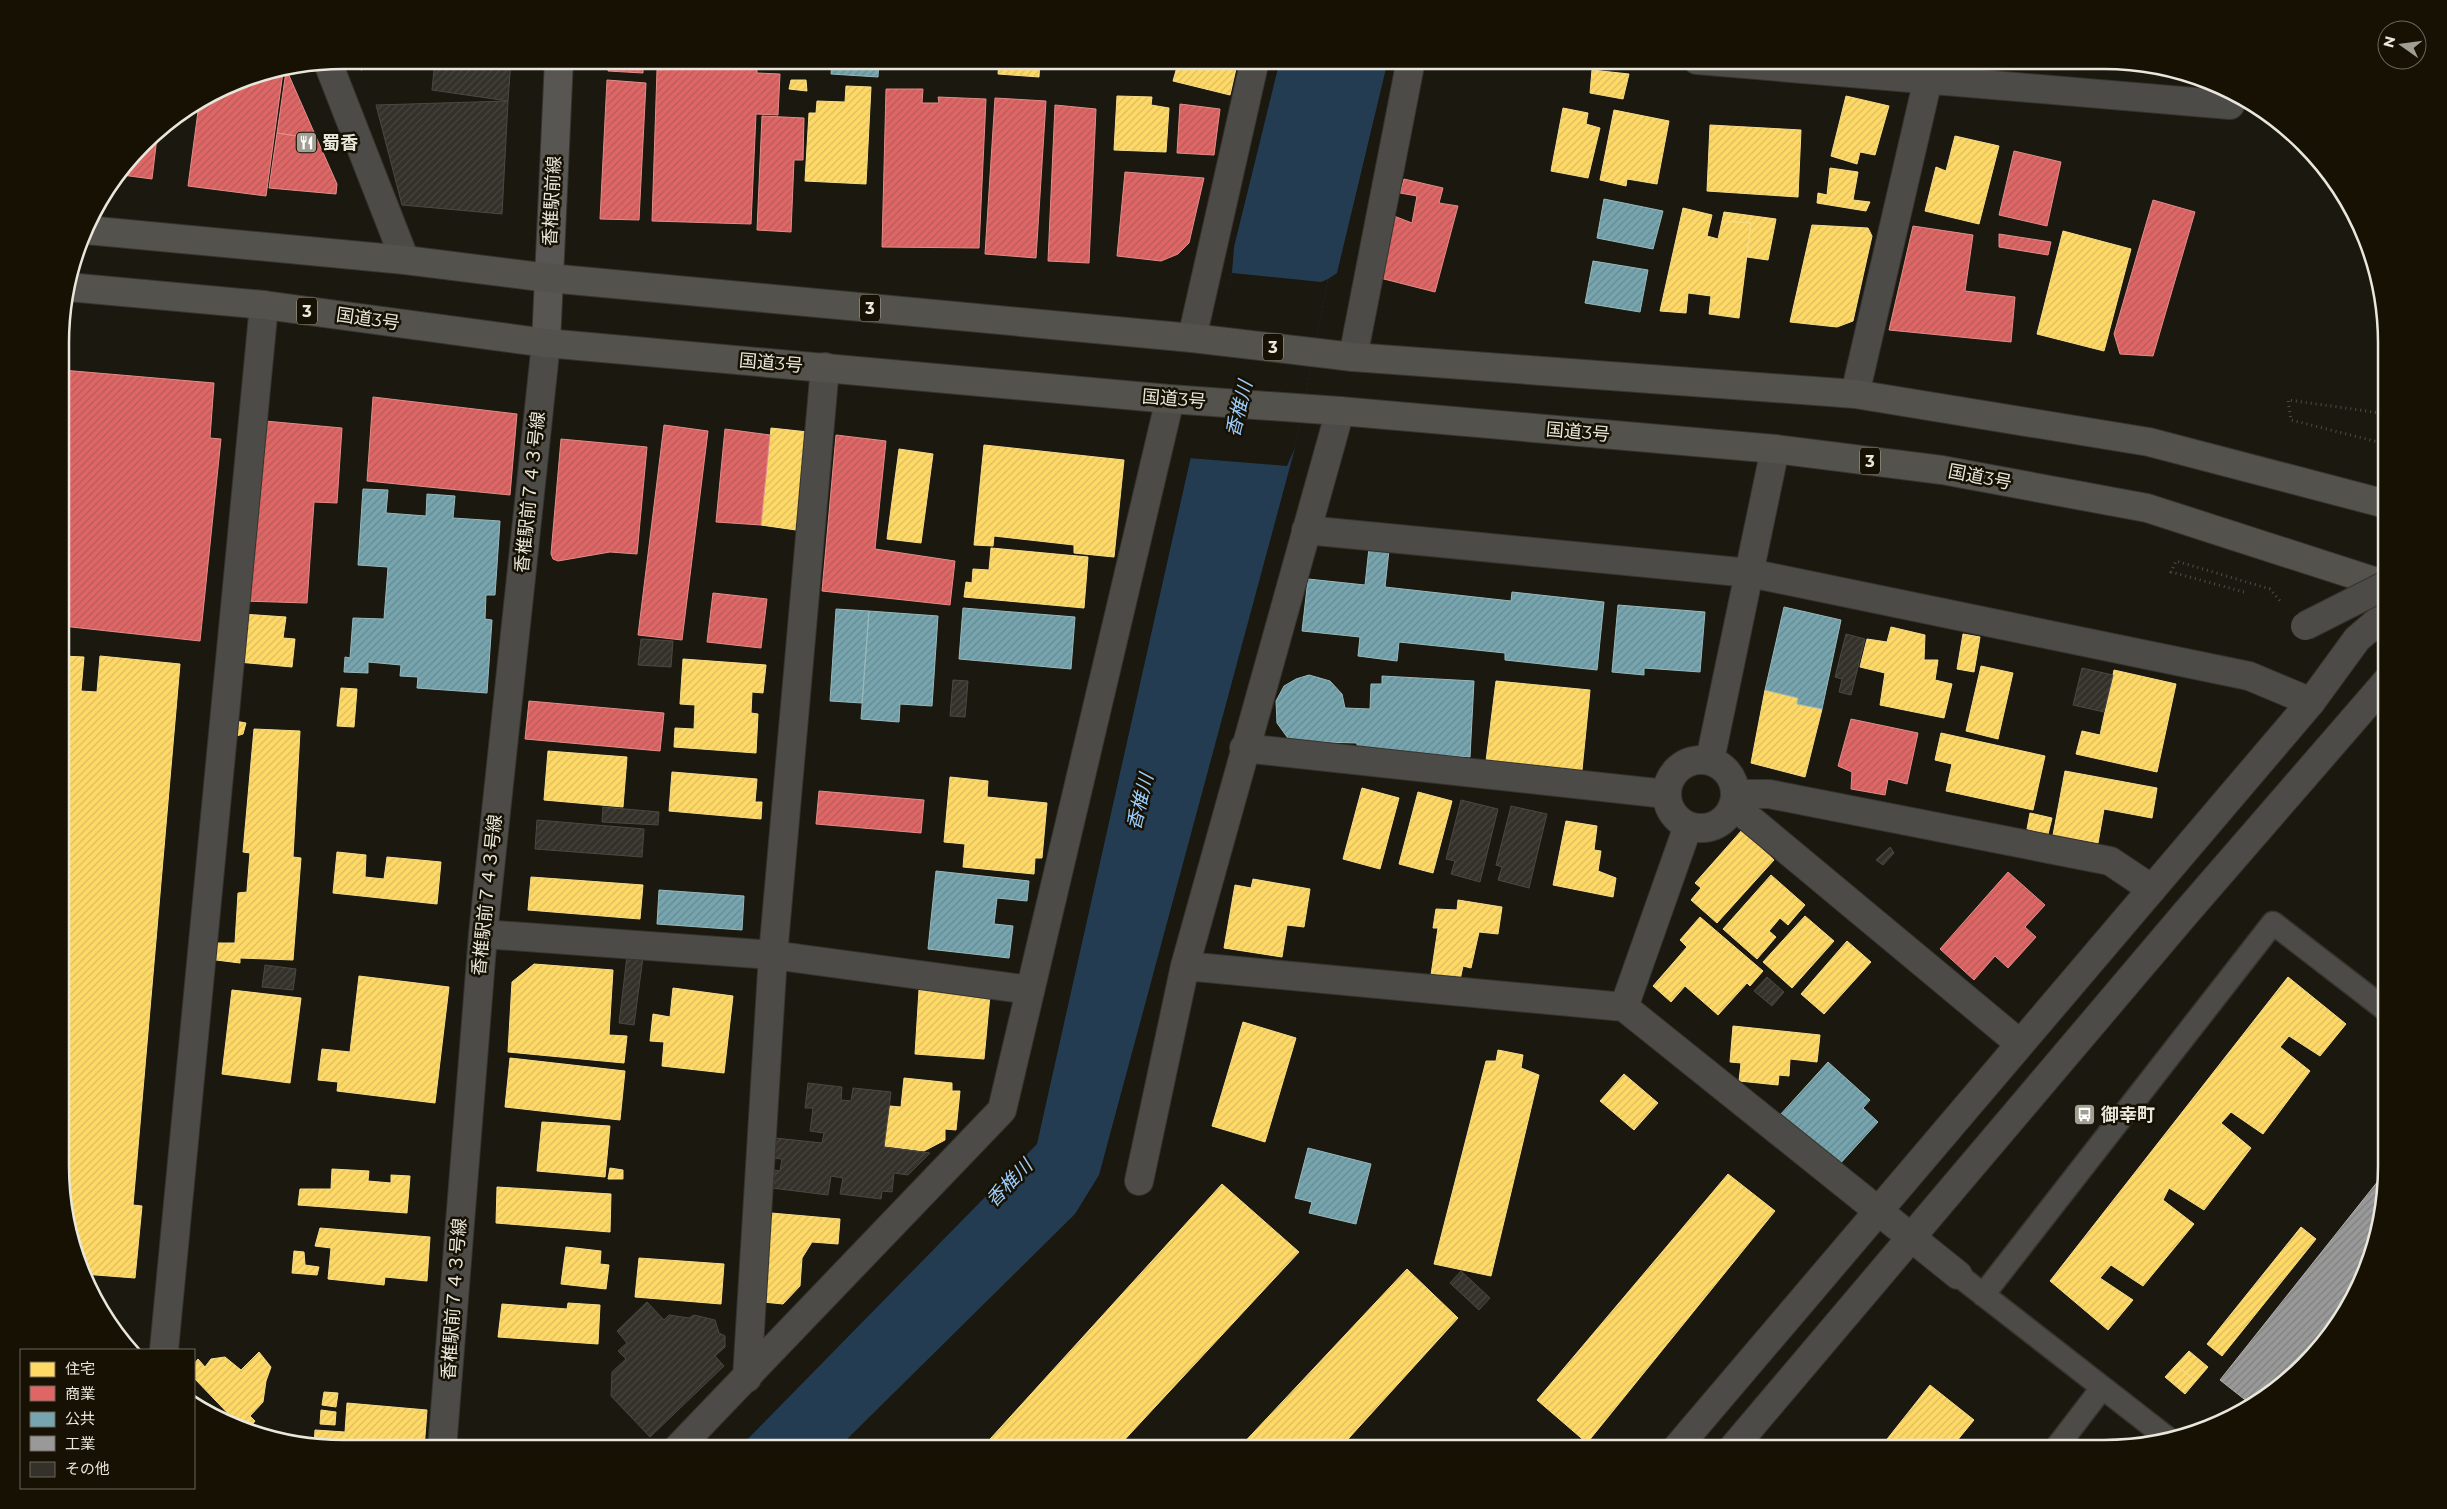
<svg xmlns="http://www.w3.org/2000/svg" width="2447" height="1509" viewBox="0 0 2447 1509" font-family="Montserrat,'Noto Sans JP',sans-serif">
<defs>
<pattern id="homes-hatch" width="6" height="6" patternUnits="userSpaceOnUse" patternTransform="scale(1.25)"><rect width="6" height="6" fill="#ffd966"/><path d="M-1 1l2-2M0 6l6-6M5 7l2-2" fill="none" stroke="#dabb5f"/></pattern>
<pattern id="shops-hatch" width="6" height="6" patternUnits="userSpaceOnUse" patternTransform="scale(1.25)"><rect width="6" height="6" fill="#e06666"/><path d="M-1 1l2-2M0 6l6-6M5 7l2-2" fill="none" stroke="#b25c5b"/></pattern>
<pattern id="public-hatch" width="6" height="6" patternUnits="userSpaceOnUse" patternTransform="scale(1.25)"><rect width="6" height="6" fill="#76a5af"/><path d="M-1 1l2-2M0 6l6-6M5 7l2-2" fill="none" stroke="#68888e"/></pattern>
<pattern id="industry-hatch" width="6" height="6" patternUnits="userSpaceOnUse" patternTransform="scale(1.25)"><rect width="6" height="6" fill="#999"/><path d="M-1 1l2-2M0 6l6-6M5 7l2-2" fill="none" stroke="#80807f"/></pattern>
<pattern id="building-hatch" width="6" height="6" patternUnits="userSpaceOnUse" patternTransform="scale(1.25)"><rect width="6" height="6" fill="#333129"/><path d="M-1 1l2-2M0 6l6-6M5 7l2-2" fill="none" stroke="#47453d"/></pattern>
</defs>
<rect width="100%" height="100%" fill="#1a180f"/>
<path fill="#233c52" d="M1280,60H1388L1337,273L1328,279L1295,448L1099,1175L1075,1214L837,1449H738L1037,1144L1232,273L1234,247Z"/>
<path fill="#1a180f" d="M1232,273L1321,282L1328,279L1295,448L1287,466L1189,458Z"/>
<path fill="url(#homes-hatch)" stroke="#f8dd89" d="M358,60H389L361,70Z
M999,60H1040L1039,77L998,74Z
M1179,60H1238L1230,95L1173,81Z
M1592,70L1629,74L1623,99L1590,93Z
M791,80H806L807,91L789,89Z
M846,86L871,87L866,184L805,181L809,113H816L817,101L845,102Z
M1117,96L1152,97L1151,105L1169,108L1166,152L1114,150Z
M1846,96L1889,106L1875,155L1860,152L1857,164L1831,156Z
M1563,108L1588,113L1586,124L1600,128L1588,178L1551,171Z
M1614,110L1669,121L1657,184L1627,179L1626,186L1600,180Z
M1710,125L1801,130L1798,197L1707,191Z
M1955,136L1999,146L1979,224L1925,211L1936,167L1946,171Z
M1830,168L1858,172L1853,200L1870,202L1866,211L1817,203L1818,193L1827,195Z
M1683,208L1712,215L1707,236L1718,239L1722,221L1751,223L1739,318L1709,314L1711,296L1688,293L1686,313L1660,311Z
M1724,212L1776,219L1768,260L1747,257L1751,223L1722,221Z
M1812,225L1868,228L1872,236L1853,321L1837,327L1790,322Z
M2063,231L2131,249L2104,351L2037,334Z
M771,428L808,432L796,530L761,525Z
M984,445L1124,460L1114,557L1074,553V545L994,536L993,546L974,545Z
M899,449L933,454L921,543L887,539Z
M991,548L1088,557L1084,608L964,597L966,582L972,583L973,569L989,570Z
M242,614L286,617L283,638L295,639L292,667L238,662Z
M1891,627L1925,635L1924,660H1938L1935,680L1952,684L1944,718L1880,705L1885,673L1860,667L1867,639L1887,642Z
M1963,634L1980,637L1974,672L1957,669Z
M62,656L84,657L81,691L97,692L100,656L180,664L133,1205L142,1206L135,1278L83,1274L75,1257L62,1203Z
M683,659L766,665L763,693L752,692L751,713L758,714L756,753L674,747L675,728L694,729L695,705L680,704Z
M1981,666L2013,673L1998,739L1966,731Z
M2114,670L2176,684L2157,772L2076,754L2082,731L2100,735Z
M1496,681L1590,690L1582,770L1486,761Z
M341,688L357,689L354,727L337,726Z
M1765,690L1798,698L1797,704L1822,709L1805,777L1751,763Z
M230,720L246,723L243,734L230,738Z
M254,729L300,731L293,857L301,858L293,960L240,958V963L216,960L218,943H235L238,893L247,892V890L250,853L243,852Z
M1941,733L2045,756L2033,810L1946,791L1952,764L1935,760Z
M548,751L627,757L623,807L544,800Z
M2065,771L2157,788L2152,818L2104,809L2098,843L2053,835Z
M672,772L757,779L755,802H762L761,819L669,811Z
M950,777L988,781L987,797L1047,803L1042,858H1035L1034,874L963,867L965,844L944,842Z
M1362,788L1399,798L1380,869L1343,859Z
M1418,792L1452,801L1433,873L1399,864Z
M2030,813L2052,818L2048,834L2027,829Z
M1566,821L1597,826L1594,850L1601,851L1598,871L1616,878L1613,897L1553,885Z
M1742,830L1774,860L1717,923L1691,900L1701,888L1695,883Z
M337,852L366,855L365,877L384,879L387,857L441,862L437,904L333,893Z
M1771,875L1805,905L1788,925L1780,918L1769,931L1776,937L1757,959L1723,929Z
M531,877L643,885L640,919L528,910Z
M1253,879L1310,889L1304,927L1287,925L1282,957L1224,948L1235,885L1251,888Z
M1458,900L1502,907L1498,934L1479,932L1471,968L1463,966L1460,980L1431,975L1438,928H1433L1436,909L1457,910Z
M1805,916L1834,941L1792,988L1763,962Z
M1700,917L1763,971L1750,986L1747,983L1718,1015L1685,986L1671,1002L1653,986L1687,947L1680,940Z
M1847,941L1871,962L1824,1014L1801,994Z
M534,964L613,970L609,1035L627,1036L624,1063L508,1052L512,982Z
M359,976L449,987L435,1103L337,1091L338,1082L318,1080L322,1049L350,1052Z
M2288,977L2346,1024L2320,1056L2289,1036L2280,1047L2310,1071L2263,1134L2231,1112L2221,1123L2251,1148L2204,1210L2169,1188L2163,1200L2194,1224L2143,1286L2111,1265L2100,1278L2133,1300L2108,1330L2050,1281Z
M673,988L733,996L724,1073L662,1066L664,1042L650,1041L653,1014L670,1017Z
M232,990L301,998L290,1083L222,1074Z
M919,990L990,995L984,1059L915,1054Z
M1243,1022L1296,1038L1265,1142L1212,1126Z
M1733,1026L1820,1035L1817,1062L1790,1059L1789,1076L1779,1075L1778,1085L1739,1081L1741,1063L1730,1062Z
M1498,1050L1523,1055L1521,1068L1539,1075L1491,1276L1434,1264L1486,1061H1496Z
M510,1058L625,1071L620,1120L505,1107Z
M1624,1074L1658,1103L1634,1130L1600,1101Z
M904,1078L952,1083V1091H960L956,1130L945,1129V1140L924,1151L884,1146L890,1106L901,1107Z
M542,1122L610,1126L605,1177L537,1171Z
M610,1168L623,1170V1179H608Z
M332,1169L369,1171L368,1181L391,1183V1175L410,1176L407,1213L298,1205L300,1189H331Z
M1728,1174L1775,1211L1587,1443L1537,1400Z
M1222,1184L1299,1252L1116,1449H981Z
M497,1187L611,1194L610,1232L496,1223Z
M771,1213L840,1219L838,1244L812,1242L802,1258L800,1286L783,1304L763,1302Z
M2301,1227L2316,1239L2222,1356L2207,1344Z
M320,1228L430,1237L427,1281L385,1277L384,1285L328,1279L331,1248L315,1246Z
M566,1247L601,1251L600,1264L609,1265L606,1289L561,1284Z
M294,1251L304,1252L305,1265L319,1267L317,1275L292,1273Z
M639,1258L724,1264L721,1304L635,1297Z
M1407,1269L1458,1318L1339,1449H1238Z
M568,1303L600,1305L598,1344L498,1337L502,1304L567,1309Z
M2189,1351L2208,1367L2196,1381L2176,1365Z
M259,1352L271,1367L266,1381L263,1402L250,1416L255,1421L248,1430L239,1425L194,1378V1364L198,1359L205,1367L211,1359L225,1357L241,1370Z
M2176,1365L2196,1381L2185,1394L2165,1377Z
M1930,1385L1974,1420L1951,1448H1880Z
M324,1392L338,1393L336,1407L322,1405Z
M347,1403L427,1410L424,1449H343L314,1445L315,1430L345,1432Z
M321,1410L336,1412L335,1425L320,1424Z"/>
<path fill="url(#shops-hatch)" stroke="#e38d89" d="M609,60H643V73L608,71Z
M713,60H757V73L780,74L778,115L756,114L751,224L652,221L657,70L713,68Z
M2008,60L2006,66L1989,62L1987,68L1960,61Z
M286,71H287L317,139L277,133Z
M283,72L266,196L188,186L199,104L235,81Z
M607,80L646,83L639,220L600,219Z
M886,89H923L922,103H939L938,97L986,99L979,248L882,247Z
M995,98L1046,101L1036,258L985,254Z
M1180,104L1220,109L1214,155L1177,153Z
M1055,105L1096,109L1089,263L1048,261Z
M762,116L804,118L803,160H794L791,232L757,230Z
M158,129L152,179L122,175L156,130Z
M277,133L317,139L337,184L336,194L269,188Z
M2014,151L2061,162L2047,226L1999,215Z
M1125,172L1204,178L1189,243L1178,254L1161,261L1117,256Z
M1404,179L1443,188L1439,203L1458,206L1435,292L1380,278L1394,216L1412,223L1417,196L1400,193Z
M2153,200L2195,212L2153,356L2120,354L2114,334Z
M1913,226L1973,235L1965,291L2015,297L2011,342L1889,330Z
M1999,234L2051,242L2048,255L1999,247Z
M62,370L214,383L210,438L221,439L200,641L62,626Z
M373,397L517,414L510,495L367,481Z
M254,420L342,428L337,503L314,502L307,603L243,601Z
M664,425L708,431L682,640L638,635Z
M725,429L770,435L761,525L716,522Z
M836,435L886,441L875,549L955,561L950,605L822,591Z
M561,439L647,447L637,554L610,552L558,561L553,559L551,554Z
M713,593L767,599L761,648L707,642Z
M529,701L664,713L660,751L525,739Z
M1851,719L1918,733L1907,784L1888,779L1885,795L1851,789L1852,772L1838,766Z
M819,791L924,800L921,833L816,824Z
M2008,872L2045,905L2025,927L2036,937L2008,968L1995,956L1974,980L1940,949Z"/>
<path fill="url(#public-hatch)" stroke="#98b9bc" d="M832,60H879L878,77L831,74Z
M1604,199L1663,211L1653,249L1597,238Z
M1593,261L1648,270L1640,312L1585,303Z
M363,489L388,490L386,513L426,516L427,494L455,496L453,518L500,521L495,595H486L485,619L492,620L487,693L417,688L418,677L400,676L401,665L368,662V673L344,672L345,657L350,658L353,618L384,619L388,567L358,565Z
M1369,548L1389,550L1385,587L1511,601L1512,592L1604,602L1597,670L1505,660V653L1399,642L1397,661L1358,656L1360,637L1302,631L1308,579L1365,585Z
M1618,605L1705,612L1700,672L1644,668V675L1612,672Z
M1784,607L1841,620L1822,709L1797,704L1798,698L1765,690Z
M963,608L1075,617L1071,669L959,659Z
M836,609L869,611L862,703L830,701Z
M869,611L938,616L932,706L900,704L899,722L861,719Z
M1309,675L1330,681L1342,694L1345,708L1370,709L1371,684H1382V676L1474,681L1470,757L1357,750V743L1290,741L1277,723L1276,701L1284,686L1296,679Z
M936,871L1029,881L1027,901L997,898L994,924L1013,926L1009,958L928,949Z
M659,890L744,896L742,930L657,924Z
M1828,1062L1870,1100L1863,1108L1878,1122L1838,1166L1780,1115Z
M1308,1148L1371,1164L1356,1224L1309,1213L1312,1202L1295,1198Z"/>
<path fill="url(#industry-hatch)" stroke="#b1b0ad" d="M2386,1171V1184L2372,1257L2339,1323L2291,1379L2253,1406L2220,1380Z"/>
<path fill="url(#building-hatch)" stroke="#4a4840" d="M435,60H511L508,101L432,90Z
M508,101L502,214L402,205L376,105Z
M1846,634L1865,639L1851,695L1839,692L1842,679L1835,677Z
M641,639L673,641L671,667L638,665Z
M2082,668L2113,675L2104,712L2073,705Z
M953,680L968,681L965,717L950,716Z
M1461,800L1498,809L1480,882L1451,874L1455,861L1446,859Z
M1511,806L1547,814L1529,888L1498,880L1502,867L1496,865Z
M603,807L659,812L658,825L602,822Z
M537,820L644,829L642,857L535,849Z
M1890,847L1894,853L1883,865L1876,860Z
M627,956L643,957L634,1025L619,1023Z
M265,965L296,969L293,990L262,987Z
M1767,977L1784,992L1772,1006L1754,991Z
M808,1083L842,1087L841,1100L851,1101L853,1088L891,1092L884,1147L930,1153L908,1175L894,1173L892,1192L882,1191L881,1199L840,1194L843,1178L831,1176L828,1195L772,1188L775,1170L780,1171L782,1159L772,1158L775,1138L822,1143L824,1133L810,1131L813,1108H805Z
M1461,1271L1490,1298L1479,1310L1450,1283Z
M647,1302L664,1320L669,1315L689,1318L694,1315L715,1320L719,1333L725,1336V1347L715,1356L724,1366L650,1437L611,1396L612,1372L626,1359L618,1351L627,1343L617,1331Z"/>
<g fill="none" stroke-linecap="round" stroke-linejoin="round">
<defs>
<path id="service" d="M1958,1275L2170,1440
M1983,1295L2273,923L2386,1010
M2056,1448L2102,1388"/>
<path id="minor" d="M1697,60L2230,105
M328,63L405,260
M1192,338L1255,60
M1353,357L1411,60
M1855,394L1932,62
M1306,530L1750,573L2249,676L2311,702
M1244,748L1666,794
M1667 794a34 34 0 1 1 68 0a34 34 0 1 1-68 0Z
M1710,760L1775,449
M1735,794H1769L2110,861L2152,889
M1733,805L2019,1043
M483,934L773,955L1030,990
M1185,966L1624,1007L1958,1275
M1624,1007L1688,826
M1139,1181L1185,966L1340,411
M164,1350L264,305
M747,1378L773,955L825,367
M442,1449L483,934L546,343
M677,1449L1002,1110L1170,399"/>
<path id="tertiary" d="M1676,1449L2311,702L2357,639L2386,614
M1732,1449L2185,914L2386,682"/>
<path id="secondary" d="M546,343L559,60"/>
<path id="trunk" d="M86,230L405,260L549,278L1192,338L1353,357L1855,394L2149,442L2386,504
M68,287L264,305L546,343L1170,399L1340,411L1775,449L1942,470L2147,508L2386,585"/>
</defs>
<use href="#service" stroke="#36342d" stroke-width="25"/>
<use href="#minor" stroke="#36342d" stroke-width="30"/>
<use href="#tertiary" stroke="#36342d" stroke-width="30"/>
<use href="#secondary" stroke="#36342d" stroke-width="30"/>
<use href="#trunk" stroke="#36342d" stroke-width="30"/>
<path stroke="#4e4d48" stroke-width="3" stroke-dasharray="1 4" stroke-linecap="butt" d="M2381,413L2288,400L2291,420L2386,444
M2244,592L2171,572L2176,561L2270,589L2280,601"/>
<use href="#service" stroke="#4c4b47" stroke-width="22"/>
<use href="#minor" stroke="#4c4b47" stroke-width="28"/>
<use href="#tertiary" stroke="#4c4b47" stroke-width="28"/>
<use href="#secondary" stroke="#575652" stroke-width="28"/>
<use href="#trunk" stroke="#54524d" stroke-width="28"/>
<defs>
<path id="pedestrian-bridge" d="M2305,626L2386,585"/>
</defs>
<use href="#pedestrian-bridge" stroke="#36342d" stroke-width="30" stroke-linecap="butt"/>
<use href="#pedestrian-bridge" stroke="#4c4b47" stroke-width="28"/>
</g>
<defs>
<symbol id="restaurant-square" viewBox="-11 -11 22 22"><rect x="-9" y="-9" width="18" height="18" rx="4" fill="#a19f94" stroke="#161103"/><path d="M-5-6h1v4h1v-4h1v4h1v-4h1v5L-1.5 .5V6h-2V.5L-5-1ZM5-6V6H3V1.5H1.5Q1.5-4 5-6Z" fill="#fff"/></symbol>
<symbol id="bus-square" viewBox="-11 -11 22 22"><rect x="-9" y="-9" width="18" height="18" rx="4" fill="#a19f94" stroke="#161103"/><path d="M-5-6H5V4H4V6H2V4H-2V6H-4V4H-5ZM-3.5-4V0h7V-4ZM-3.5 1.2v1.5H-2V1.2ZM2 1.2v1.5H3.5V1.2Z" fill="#fff"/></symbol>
</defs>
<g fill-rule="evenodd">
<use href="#restaurant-square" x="294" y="130" width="25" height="25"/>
<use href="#bus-square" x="2072" y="1102" width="25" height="25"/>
</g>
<g text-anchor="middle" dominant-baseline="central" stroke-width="5" stroke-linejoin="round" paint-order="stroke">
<g fill="#161103" stroke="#aaa79b" stroke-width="1">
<rect x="860" y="294.5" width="20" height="27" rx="4"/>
<rect x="297" y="297.5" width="20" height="27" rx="4"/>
<rect x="1263" y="333.5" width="20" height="27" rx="4"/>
<rect x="1860" y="447.5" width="20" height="27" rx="4"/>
</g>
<g font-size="16" font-weight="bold" fill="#e9e7dc">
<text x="870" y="308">3</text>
<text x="307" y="311">3</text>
<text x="1273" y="347">3</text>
<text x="1870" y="461">3</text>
</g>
<g font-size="18" font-weight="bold" fill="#e9e7dc" stroke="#161103" text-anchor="start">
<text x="322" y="143">蜀香</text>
<text x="2101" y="1115">御幸町</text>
</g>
<g font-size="18" fill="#e9e7dc" stroke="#161103">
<text transform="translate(552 201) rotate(-87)">香椎駅前線</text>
<text transform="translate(368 319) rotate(8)">国道3号</text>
<text transform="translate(771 363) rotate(5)">国道3号</text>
<text transform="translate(1174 399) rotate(5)">国道3号</text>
<text transform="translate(1578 432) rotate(5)">国道3号</text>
<text transform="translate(1980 477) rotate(11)">国道3号</text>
<text transform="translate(530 492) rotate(-84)">香椎駅前７４３号線</text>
<text transform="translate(487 895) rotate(-84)">香椎駅前７４３号線</text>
<text transform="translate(454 1299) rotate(-86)">香椎駅前７４３号線</text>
</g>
<g font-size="19" font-style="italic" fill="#9bcdfd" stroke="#161103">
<text transform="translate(1239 409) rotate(-76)">香椎川</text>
<text transform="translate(1140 802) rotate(-76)">香椎川</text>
<text transform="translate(1009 1183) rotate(-46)">香椎川</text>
</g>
</g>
<path d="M0 0H2447V1509H0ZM343 69H2104A274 274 0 0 1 2378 343V1166A274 274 0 0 1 2104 1440H343A274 274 0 0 1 69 1166V343A274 274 0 0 1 343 69Z" fill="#161103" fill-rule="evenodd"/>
<path fill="none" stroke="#e9e7dc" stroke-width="2.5" d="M343 69H2104A274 274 0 0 1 2378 343V1166A274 274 0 0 1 2104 1440H343A274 274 0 0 1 69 1166V343A274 274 0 0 1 343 69Z"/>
<rect x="20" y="1349" width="175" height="140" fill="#161103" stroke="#6a675a"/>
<rect x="30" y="1362" width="25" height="15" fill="#ffd966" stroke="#6a675a"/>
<text x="65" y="1374" font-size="15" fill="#e9e7dc">住宅</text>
<rect x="30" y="1386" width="25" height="15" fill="#e06666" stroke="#6a675a"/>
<text x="65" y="1399" font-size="15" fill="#e9e7dc">商業</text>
<rect x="30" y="1412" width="25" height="15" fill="#76a5af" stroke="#6a675a"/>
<text x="65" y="1424" font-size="15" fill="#e9e7dc">公共</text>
<rect x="30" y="1436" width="25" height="15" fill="#999999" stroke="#6a675a"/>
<text x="65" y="1449" font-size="15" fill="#e9e7dc">工業</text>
<rect x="30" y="1462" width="25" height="15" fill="#333129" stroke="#6a675a"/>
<text x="65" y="1474" font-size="15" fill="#e9e7dc">その他</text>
<g transform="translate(2402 45) rotate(284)"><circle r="24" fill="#161103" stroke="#6a675a"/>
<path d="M0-4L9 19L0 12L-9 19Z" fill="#a19f94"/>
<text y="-8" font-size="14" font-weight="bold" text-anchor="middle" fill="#e9e7dc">N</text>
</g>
</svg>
